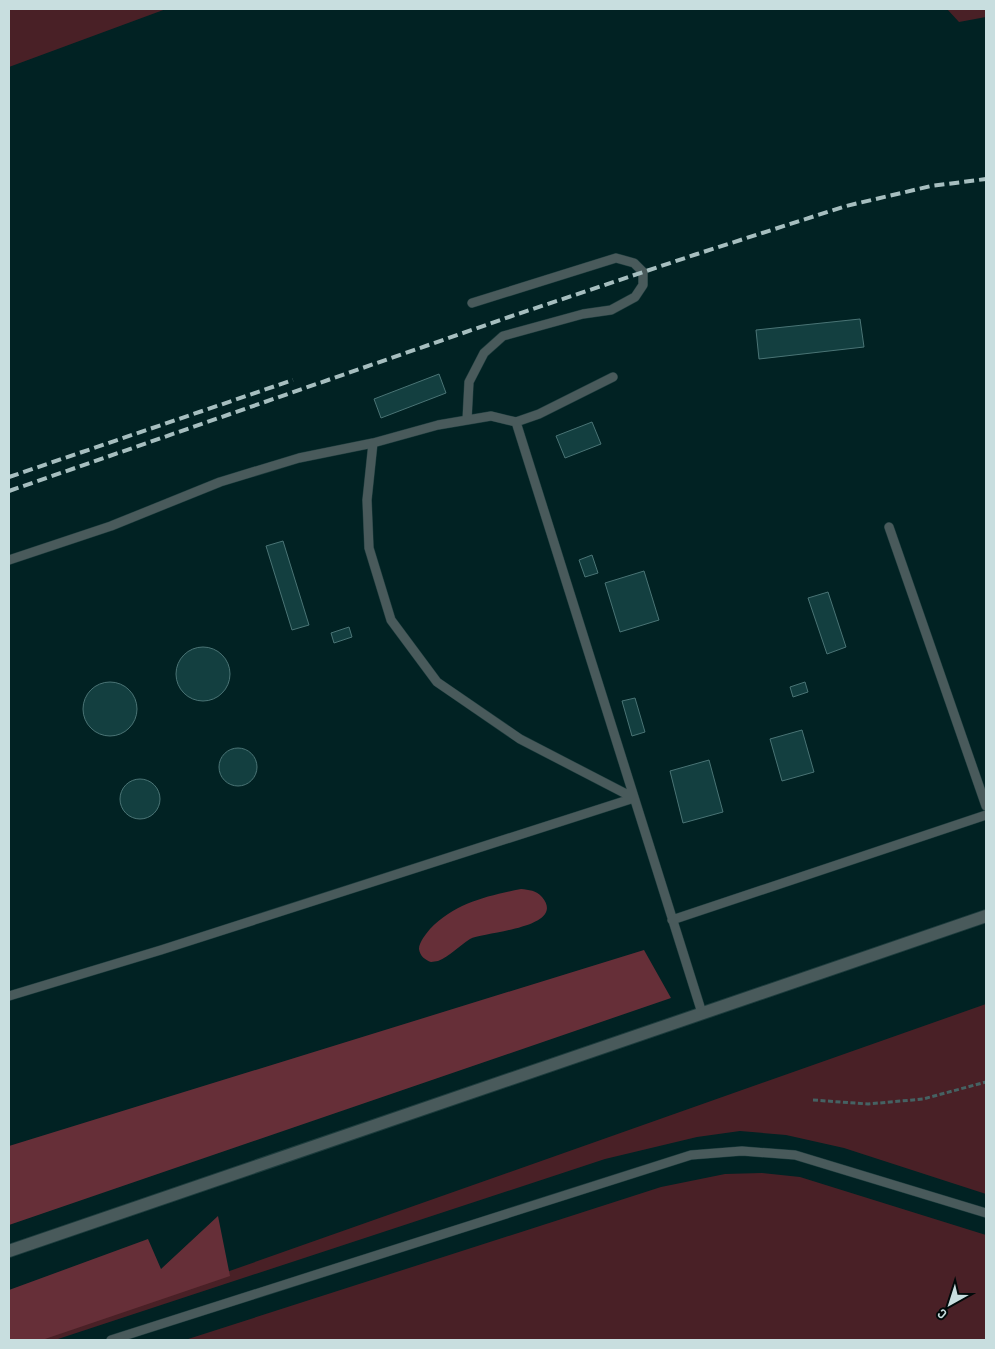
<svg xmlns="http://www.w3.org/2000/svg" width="995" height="1349" viewBox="0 0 995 1349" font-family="'Sofia Sans Condensed',sans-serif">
<rect width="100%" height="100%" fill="#012223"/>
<path fill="#492026" d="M9,9H166L9,67Z
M947,9H986V17L959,22Z
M986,1004V1194L844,1148L786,1135L740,1131L697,1137L605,1159L55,1340H34Z
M762,1173L800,1177L986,1235V1340H185L661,1187L725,1174Z"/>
<path fill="#662f38" d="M521,889C529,890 536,890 542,897C568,928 484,932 470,939C459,946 450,956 438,961L431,962C425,960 420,956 419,949C419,942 426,934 430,929C455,903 487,896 521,889Z
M644,950L671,998L9,1225V1146Z
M218,1216L230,1276L42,1340H9V1290L148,1239L161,1269Z"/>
<path fill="#133f40" stroke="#4a7475" d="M860,319L864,347L759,359L756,330Z
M439,374L446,393L381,418L374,399Z
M592,422L601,444L565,458L556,436Z
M283,541L309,625L292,630L266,546Z
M592,555L598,573L585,577L579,560Z
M644,571L659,620L620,632L605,583Z
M828,592L846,647L827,654L808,598Z
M349,627L352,637L334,643L331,633Z
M176 674a27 27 0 1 1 54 0a27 27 0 1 1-54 0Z
M83 709a27 27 0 1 1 54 0a27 27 0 1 1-54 0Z
M805,682L808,692L793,697L790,687Z
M635,698L645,732L632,736L622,701Z
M802,730L814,772L782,781L770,739Z
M219 767a19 19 0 1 1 38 0a19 19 0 1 1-38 0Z
M709,760L723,812L683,823L670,771Z
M120 799a20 20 0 1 1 40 0a20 20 0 1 1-40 0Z"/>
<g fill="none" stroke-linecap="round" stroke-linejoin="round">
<defs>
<path id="service" d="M613,377L539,414L516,422L491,416L438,425L373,443L367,500L369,548L391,620L437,682L520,739L634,798
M467,420L469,382L484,353L503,336L583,314L611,310L635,297L643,285V272L634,263L616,258L472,303
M516,422L702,1013
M889,527L986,806
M9,560L111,526L220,482L299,458L373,443
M672,920L986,815
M9,996L161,950L634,798
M111,1340L691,1155L742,1151L795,1155L986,1213"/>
<path id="minor" d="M9,1251L986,916"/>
</defs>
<use href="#service" stroke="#1d3c3d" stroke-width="10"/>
<use href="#minor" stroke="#1d3c3d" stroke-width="14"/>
<path stroke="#456263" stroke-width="3" stroke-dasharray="5 2.5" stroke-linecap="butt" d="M813,1100L868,1104L923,1099L986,1082"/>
<use href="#service" stroke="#495a5b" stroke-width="9"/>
<use href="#minor" stroke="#495a5b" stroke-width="12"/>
<path stroke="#a6bebf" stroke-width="4" stroke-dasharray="10 5" stroke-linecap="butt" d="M9,477L293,380
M9,491L509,317L697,254L846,206L931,186L986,179"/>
</g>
<rect width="995" height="1349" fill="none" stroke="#c8dedf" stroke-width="20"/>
<g transform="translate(950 1304) rotate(219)" stroke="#000a0a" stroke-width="4" paint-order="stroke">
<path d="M0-4L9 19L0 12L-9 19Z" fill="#c8dedf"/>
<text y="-8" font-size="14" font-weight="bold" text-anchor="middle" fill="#c8dedf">С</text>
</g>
</svg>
